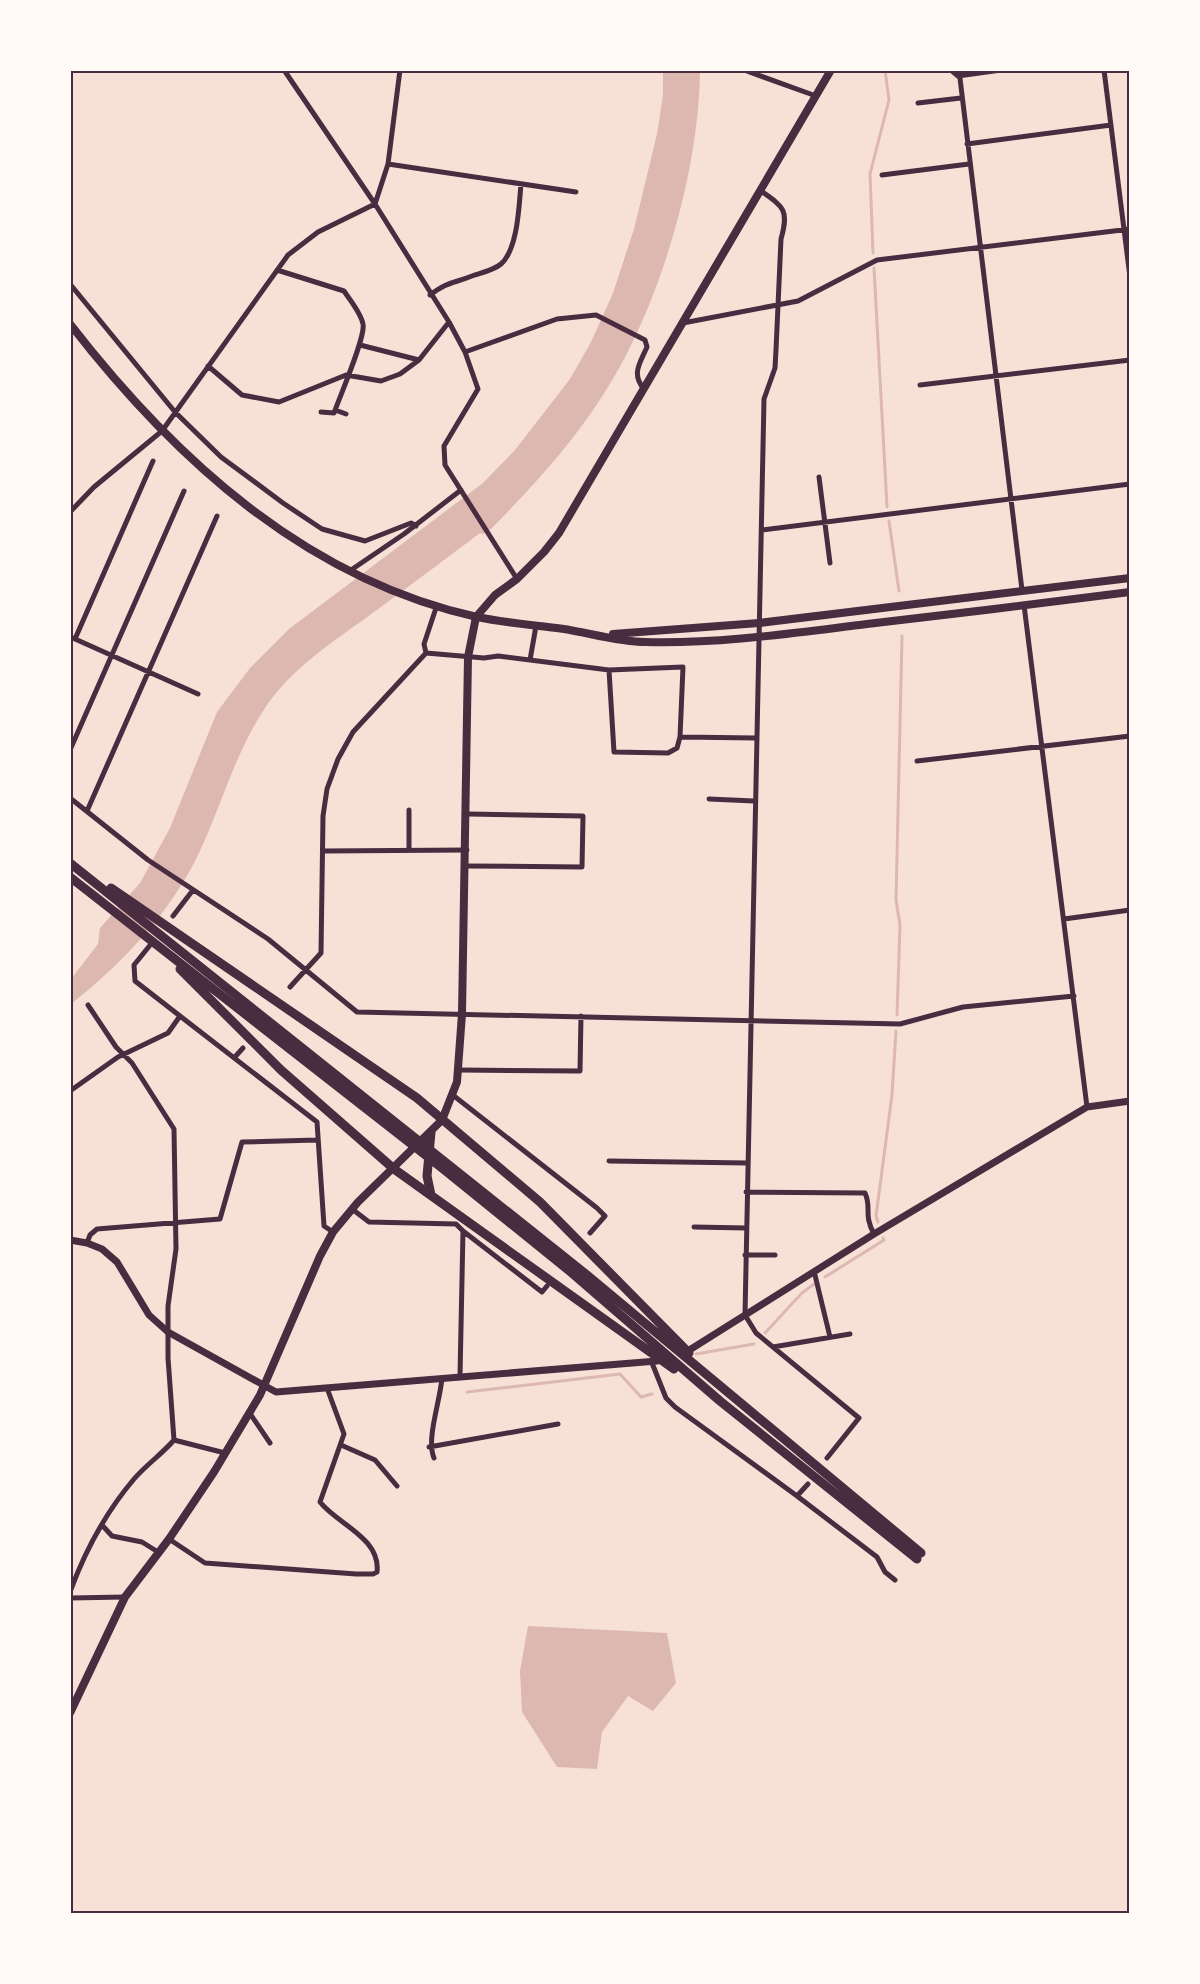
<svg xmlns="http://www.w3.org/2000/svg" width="1200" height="1984" viewBox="0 0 1200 1984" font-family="Roboto,sans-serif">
<rect width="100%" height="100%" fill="#f7e1d7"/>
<path fill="#dcb8b0" d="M663,71H700C699,173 659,309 603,395C572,444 533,486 492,528L483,534L480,533C445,559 410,586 374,612C335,641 292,667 265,708C235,753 222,804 199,853C171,912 122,964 71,1004V979L98,944L100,928L140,883L170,828L217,712L250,668L289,629L483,483L515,450L570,379L591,342L613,293L634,229L657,134L663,95Z
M528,1626L667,1633L676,1683L653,1711L628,1696L602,1732L597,1769L557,1767L522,1712L520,1671Z"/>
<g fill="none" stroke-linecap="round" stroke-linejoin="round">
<path stroke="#dcb8b0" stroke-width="3" d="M873,253L870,174L889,100L885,70
M874,268L887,507
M889,521L899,591
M897,1015L900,925L896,900L902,636
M878,1222L876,1216L892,1095L896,1031
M825,1277L884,1240L883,1238
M765,1333L802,1293L814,1284
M696,1354L754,1344
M467,1392L620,1374L641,1397L652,1394"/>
<path stroke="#4a2c40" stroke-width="5" d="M284,70L375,204L449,322L465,352L478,389L444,446L445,465L517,579
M744,70L816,96
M951,70L958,76L1001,70
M959,70L1022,590
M1104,70L1130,277
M918,103L961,98
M967,144L1111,125
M388,164L576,192
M882,175L969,164
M761,191C784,207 789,210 781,239L776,350L775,368L764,399L745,1315L756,1333L859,1418L827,1458
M277,270L344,291C350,300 361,313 363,324C366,336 340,396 334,413L321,412
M70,284L175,412L221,457L283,503L322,529L365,541L411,523L416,526
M430,295C449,281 452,284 472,276C481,273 494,270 501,264C518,249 519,205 521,184
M683,323L798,301L877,260L1130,229
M360,345L419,360
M465,352L557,319L596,315L645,340L647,347C640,363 631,374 644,389
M208,366L242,395L279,402L346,375L381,381L400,374L419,360L449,322
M920,385L1130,360
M335,410L346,414
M819,477L830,563
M70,512L94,487L162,431L288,255L318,232L375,204L388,164L400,70
M762,530L1130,484
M351,570L404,534L461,490
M1024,605L1087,1107
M70,637L75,639L153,461
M75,639L198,694
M426,653L424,644L437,605
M530,660L536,626
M609,670L614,752L668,753L677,748L680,737
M70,750L184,491
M917,761L1130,736
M70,798L148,860L268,939L357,1012L900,1024L963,1007L1074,996
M709,799L754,801
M87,811L217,516
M409,850V810
M323,851L467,850
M467,866L582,867L583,816L468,814
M173,916L193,890
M1064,919L1130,910
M151,944L134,965L135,981L180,1016
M290,987L321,953L323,816L327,789L338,759L353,732L426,653L484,658L498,656L609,670L683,667L680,737L756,738
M234,1058L243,1048
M459,1070L580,1071L581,1016
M70,1091L118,1057L168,1033L180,1016L317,1122L324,1226L333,1232
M454,1096L597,1208L605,1216L590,1233
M609,1161L747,1163
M746,1192L865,1193C872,1208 863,1214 874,1234
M352,1209L369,1222L456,1224L463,1231
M694,1227L746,1228
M87,1243L90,1235L97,1229L220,1219L242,1142L317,1140
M745,1255H775
M814,1271L830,1337
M773,1347L850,1334
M652,1363L666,1398L675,1407L797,1496L808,1484
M460,1376L463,1231L542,1292L547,1286
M249,1412L270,1443
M174,1440L225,1453
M341,1445L375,1460L397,1486
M429,1447L558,1424
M434,1458C426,1439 440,1402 442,1378
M797,1496L877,1557L885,1572L895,1580
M102,1525L112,1536L142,1542L158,1552
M169,1539L205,1563L356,1574H373L377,1572C381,1538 337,1524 320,1502L344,1434L327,1388
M70,1592C85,1551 106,1512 134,1479C146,1465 162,1454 174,1440L168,1358V1306L176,1249L174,1129L132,1063L116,1047L88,1005
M70,1598L125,1597"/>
<path stroke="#4a2c40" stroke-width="7" d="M70,1240L87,1243L102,1249L117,1262L149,1315L168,1332L276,1392L657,1361
M691,1349L874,1234L1087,1107L1130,1101"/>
<path stroke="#4a2c40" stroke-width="8" d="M70,1713L125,1597L169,1539L214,1472L260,1395L320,1256L333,1232L358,1202L442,1120L457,1082L462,1014L468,657L476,617L495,595L517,579L544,552L559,533L831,70"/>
<path stroke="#4a2c40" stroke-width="8" d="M70,324C174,458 305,579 477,617C505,623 535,625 564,629C589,633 620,642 645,642C719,644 793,633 867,624C955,614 1042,603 1130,592
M613,634L759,623L1130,578"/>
<path stroke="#4a2c40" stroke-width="9" d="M70,863L587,1275L921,1553
M70,877L442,1168L572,1273L720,1401L917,1559
M111,888L417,1098L540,1202L689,1353
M180,969L281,1070L394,1169L674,1369
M431,1132L427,1176L431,1195"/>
</g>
<rect width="1200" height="1984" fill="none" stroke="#fffaf5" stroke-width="144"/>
<rect x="72" y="72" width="1056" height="1840" fill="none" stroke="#4a2c40" stroke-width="2"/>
</svg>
